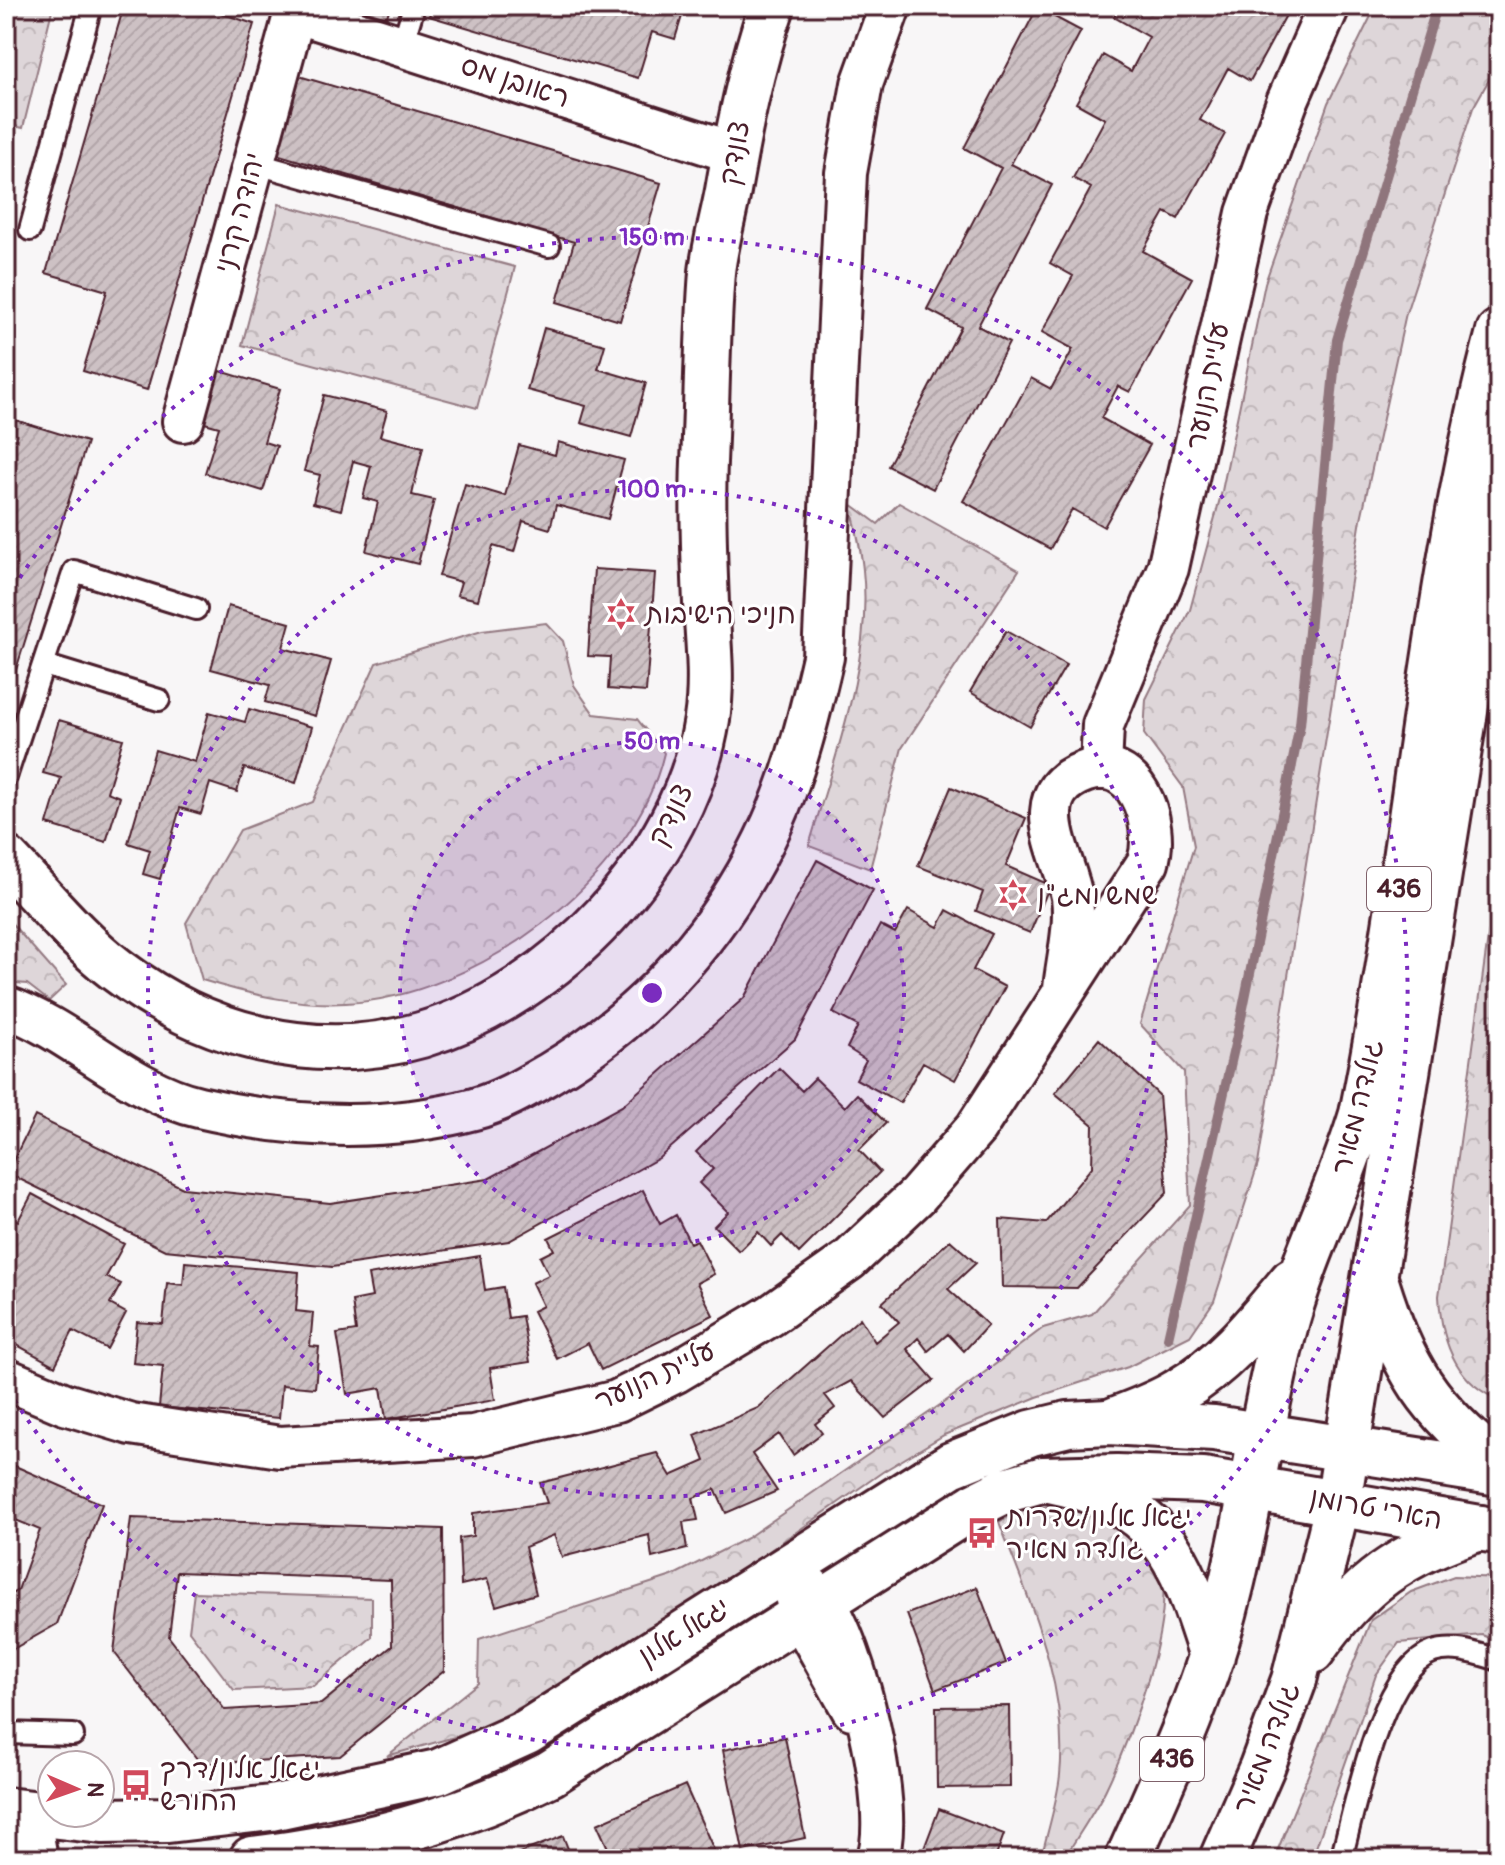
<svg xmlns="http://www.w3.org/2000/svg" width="1505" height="1865" viewBox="0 0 1505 1865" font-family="Pangolin,'Playpen Sans Hebrew',sans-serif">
<defs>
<pattern id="forest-crowns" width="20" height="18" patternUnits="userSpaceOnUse" patternTransform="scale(2)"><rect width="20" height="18" fill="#ded6d9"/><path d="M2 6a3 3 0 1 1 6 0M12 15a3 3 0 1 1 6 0" fill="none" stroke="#c0b7ba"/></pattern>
<pattern id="building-hatch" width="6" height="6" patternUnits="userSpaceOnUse" patternTransform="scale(2)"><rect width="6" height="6" fill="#cdc1c4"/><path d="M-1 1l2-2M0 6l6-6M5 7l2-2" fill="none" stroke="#b2a5a9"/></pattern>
</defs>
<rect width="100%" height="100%" fill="#f8f6f7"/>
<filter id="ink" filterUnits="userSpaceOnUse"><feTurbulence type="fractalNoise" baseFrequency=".0125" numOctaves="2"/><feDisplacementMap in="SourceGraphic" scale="16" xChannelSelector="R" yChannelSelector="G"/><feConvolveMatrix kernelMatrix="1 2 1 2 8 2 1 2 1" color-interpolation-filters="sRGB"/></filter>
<g filter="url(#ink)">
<path fill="#ebe6e8" d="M6,356L17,380L6,411Z"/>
<path fill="url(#forest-crowns)" stroke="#947a82" stroke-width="2" d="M6,6H53L23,128L6,124Z
M1376,6H1499V62L1473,108L1406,313L1361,519L1258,1164L1214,1301L1190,1336L1128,1367L1037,1397L944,1435L884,1471L709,1593L569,1681L476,1731L387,1756L478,1683L479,1639L672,1576L747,1538L956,1394L1043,1328L1092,1314L1190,1205L1184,1072L1140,1024L1194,846L1183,787L1144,734L1146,699L1190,610L1222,491L1265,283L1328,103Z
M279,204L515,267L477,408L242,345Z
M899,503L1019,570L902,748L870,869L809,846C833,762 873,659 863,570C861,548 855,526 851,504L878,524Z
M546,623L563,641L574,685L594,714L637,719L664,753C634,881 475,997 346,1003C297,1006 248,994 202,980L186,923L240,830L313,802L376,663L482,631Z
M1499,856V1400C1455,1382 1441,1340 1439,1296Z
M6,917L66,985L49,1001L27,984L6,982Z
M1052,1505C1076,1508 1114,1510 1133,1528C1141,1536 1153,1552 1158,1563C1180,1614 1128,1743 1105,1791C1093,1814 1077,1837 1064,1859H1041C1047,1832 1057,1803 1060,1775C1069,1687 1030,1603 999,1522L1017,1512Z
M1454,1576L1499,1578V1641L1482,1635L1399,1643L1376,1675L1312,1859H1274L1371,1620L1411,1592Z
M194,1592L372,1598V1637L313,1686L234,1690L189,1631Z"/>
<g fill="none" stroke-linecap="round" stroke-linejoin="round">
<path stroke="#8f747b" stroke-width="10" d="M1168,1338L1241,1018L1300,725L1337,340L1437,6"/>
</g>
<path fill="url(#building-hatch)" stroke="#4a1f2b" stroke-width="2" fill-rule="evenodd" d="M124,6H199L254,24L147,390L83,371L107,291L46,273Z
M349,6H390L387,17Z
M432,6H685L675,39L652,32L638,78L429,16Z
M1014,6H1050L1047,13L1081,31L1011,164L1052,185L978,326L1009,343L933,489L888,466L961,327L927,309L1001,168L964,148L1033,16Z
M1119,6H1291L1250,81L1228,68L1200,120L1225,134L1178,219L1165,212L1143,251L1192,278L1130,392L1118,386L1101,418L1150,445L1104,527L1072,509L1050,549L963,501L1031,378L1051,389L1073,349L1042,332L1073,276L1050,263L1091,188L1073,178L1105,119L1076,103L1103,55L1131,71L1149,37L1114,17Z
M299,76L661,183L620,321L557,302L574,242L276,154Z
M544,328L605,345L598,369L646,383L631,437L581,423L586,406L527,390Z
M217,370L280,389L264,442L277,446L263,491L205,473L219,427L201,422Z
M324,395L387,411L380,436L423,447L412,495L434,500L418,564L366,551L378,502L363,498L371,466L353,461L341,510L313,503L320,475L304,471Z
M15,420L87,442L6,702V448Z
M558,442L624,460L608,519L556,505L550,529L523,521L514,552L493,546L478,600L457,595L461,582L439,576L465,484L505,496L519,445L555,455Z
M594,569L655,573L646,692L608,689L610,657L588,656Z
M228,606L290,623L283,648L331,661L315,716L265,702L270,685L211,669Z
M1006,631L1066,665L1030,727L970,692Z
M249,709L312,727L296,783L244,768L237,792L210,783L201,814L180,808L160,879L143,874L150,850L128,843L155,750L195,762L209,712L245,722Z
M59,720L123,739L107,792L120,797L106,842L47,824L61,778L43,773Z
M951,787L1026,818L1006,866L1050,885L1030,933L976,911L983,892L918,866Z
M817,860L873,890L795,1039L659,1158L509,1241L332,1267L165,1250L7,1173L35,1116L183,1188L330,1203L488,1179L622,1106L744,998Z
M908,910L938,927L947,910L992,934L973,970L1005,987L955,1080L923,1062L900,1103L856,1079L866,1060L847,1048L858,1026L833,1013L880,925L895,933Z
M1099,1039L1159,1095L1167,1193L1077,1288L1002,1287L1000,1219L1046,1223L1092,1167L1093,1125L1055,1093Z
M779,1068L802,1091L815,1078L845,1107L857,1094L886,1123L859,1150L880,1172L799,1253L782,1235L771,1246L758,1232L739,1251L714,1226L728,1212L699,1183L713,1169L696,1152Z
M643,1190L660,1224L676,1215L690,1243L697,1240L714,1274L697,1283L713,1315L601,1370L588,1343L557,1359L533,1311L543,1306L532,1283L549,1275L540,1257L554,1250L548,1238Z
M32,1194L124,1244L106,1277L121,1284L110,1304L126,1313L107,1349L73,1331L55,1366L6,1339V1215L18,1221Z
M950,1240L976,1263L948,1289L988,1325L964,1351L948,1334L928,1351L918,1338L907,1349L934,1380L885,1418L851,1381L825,1395L835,1408L815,1424L822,1433L793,1455L779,1434L752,1454L777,1491L726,1513L715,1489L693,1498L698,1520L683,1522L687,1549L652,1558L649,1535L562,1557L554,1535L525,1547L536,1594L496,1606L487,1579L461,1585L459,1538L473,1536V1513L547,1503L540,1483L657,1453L671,1476L705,1461L695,1435L758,1408L860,1318L875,1342L899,1322L882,1303Z
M480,1256L485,1290L503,1287L508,1318L522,1316L530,1362L490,1368L495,1400L386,1419L381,1388L347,1394L337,1334L356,1331L352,1301L372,1297L368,1275Z
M185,1262L299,1272L296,1311L313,1313L310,1346L319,1347L315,1388L282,1385L279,1418L159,1407L163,1366L133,1363L137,1322L163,1324L167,1283L183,1285Z
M6,1462L102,1504L57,1624L6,1653V1597L18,1590L40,1530L6,1516Z
M131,1518L443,1529L444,1671L340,1756L201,1764L114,1652ZM177,1572L391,1580L392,1646L321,1704L225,1710L169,1637Z
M977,1587L1006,1663L935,1690L907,1614Z
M1009,1706L1010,1787L937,1788L936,1707Z
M785,1737L805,1838L743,1851L723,1750Z
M685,1785L714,1850L693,1859H613L597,1824Z
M939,1809L1004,1834L995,1859H920Z
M563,1836L572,1859H504Z"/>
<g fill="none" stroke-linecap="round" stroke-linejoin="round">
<defs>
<path id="lane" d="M402,46L414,6
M254,163L549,246
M30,230L91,6
M44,665L159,700
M6,777L74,571L196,609
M6,1733L73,1735
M1341,1859C1355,1808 1380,1670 1433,1652C1455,1645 1478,1654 1499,1660"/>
<path id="street" d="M295,12L735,153
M183,421L295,12L293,6
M1101,769L1103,725L1168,568L1247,213L1287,102L1329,6
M6,1007C71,1029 128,1091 199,1107C290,1128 383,1133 474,1109C501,1102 526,1087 550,1073C649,1014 724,929 772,824C796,771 810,713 823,657L846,173L862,84L890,6
M6,1379L65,1404L131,1424L280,1447L473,1436L617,1401L676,1372L770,1316L849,1260L917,1196L976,1128L1148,862C1160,822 1135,752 1084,772C1022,795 1065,856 1072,897C1076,926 1067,960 1064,989
M788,1567C799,1578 813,1588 823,1601C855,1641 897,1812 877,1859
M793,1587L800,1616L852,1709"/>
<path id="secondary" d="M6,859C42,896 76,939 117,970C204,1036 314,1066 421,1035C555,995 685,860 707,719C713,681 708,641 706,603C704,556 702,510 704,462C707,399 707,335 712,272C715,245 723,218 728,191C739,128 751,67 772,6
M6,1810L102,1821L168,1820L271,1808L438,1772L527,1732L951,1465L1031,1433L1068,1424L1109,1422L1214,1428L1499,1473
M27,1813L35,1859
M252,1859C357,1846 456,1822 550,1774L974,1506L1006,1490L1044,1479L1117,1477L1203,1480L1497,1531"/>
<path id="primary" d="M1376,1282C1404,1371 1427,1406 1499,1465
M1109,1422C1132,1413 1156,1405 1177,1392C1224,1365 1258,1322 1292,1281
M1044,1479C1161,1501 1179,1552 1212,1656
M1312,1651C1359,1583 1402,1553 1480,1528
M1128,1859C1166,1774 1206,1689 1228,1598C1251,1510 1261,1419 1284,1331C1303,1256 1340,1188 1362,1114C1415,854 1431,588 1499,332
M1222,1859L1262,1767L1294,1680L1338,1503L1499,500"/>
</defs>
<use href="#lane" stroke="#4a1f2b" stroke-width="26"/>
<use href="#street" stroke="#4a1f2b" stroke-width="46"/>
<use href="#secondary" stroke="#4a1f2b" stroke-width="50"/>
<use href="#primary" stroke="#4a1f2b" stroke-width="50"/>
<use href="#lane" stroke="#fff" stroke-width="20"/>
<use href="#street" stroke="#fff" stroke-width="40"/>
<use href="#secondary" stroke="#fff" stroke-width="44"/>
<use href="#primary" stroke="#fff" stroke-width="44"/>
</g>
</g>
<circle cx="652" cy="993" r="252" fill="#7b2cbf" fill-opacity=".12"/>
<g fill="none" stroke="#7b2cbf" stroke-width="4" stroke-dasharray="4 8">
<circle cx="652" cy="993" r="252"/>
<circle cx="652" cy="993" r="504"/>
<path d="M7 598A756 756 0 1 1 7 1388"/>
</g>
<defs>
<symbol id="synagogue-bare" viewBox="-9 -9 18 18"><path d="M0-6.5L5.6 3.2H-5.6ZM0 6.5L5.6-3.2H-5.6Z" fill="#d1495b" stroke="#fff" stroke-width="2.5" paint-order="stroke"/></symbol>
<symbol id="bus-bare" viewBox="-9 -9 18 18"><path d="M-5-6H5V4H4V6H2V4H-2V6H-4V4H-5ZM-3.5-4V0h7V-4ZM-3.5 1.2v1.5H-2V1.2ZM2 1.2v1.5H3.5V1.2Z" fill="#d1495b" stroke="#fff" stroke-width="2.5" paint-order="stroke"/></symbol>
</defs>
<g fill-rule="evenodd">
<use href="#synagogue-bare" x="599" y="592" width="44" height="44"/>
<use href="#synagogue-bare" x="991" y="873" width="44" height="44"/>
<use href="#bus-bare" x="960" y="1511" width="44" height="44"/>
<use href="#bus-bare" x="114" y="1763" width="44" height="44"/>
</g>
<g text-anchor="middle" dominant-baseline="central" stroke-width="6" stroke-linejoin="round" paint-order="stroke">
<g fill="#fff" stroke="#80626b" stroke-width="2">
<rect x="1367" y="867" width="64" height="44" rx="6"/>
<rect x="1140" y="1737" width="64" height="44" rx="6"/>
</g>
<g font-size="26" font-weight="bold" fill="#4a1f2b">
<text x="1399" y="889">436</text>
<text x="1172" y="1759">436</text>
</g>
<g font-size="28" fill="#4a1f2b" stroke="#fff">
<text transform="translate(515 82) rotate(18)">ראובן מס</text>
<text transform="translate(735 153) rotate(-79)">צונדק</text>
<text transform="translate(240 213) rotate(-75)">יהודה קרני</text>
<text transform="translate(1208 386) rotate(-79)">עליית הנוער</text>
<text transform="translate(671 815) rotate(-63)">צונדק</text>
<text transform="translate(1358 1107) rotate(-76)">גולדה מאיר</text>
<text transform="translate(655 1376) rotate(-25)">עליית הנוער</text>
<text transform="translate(1376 1509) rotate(10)">הארי טרומן</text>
<text transform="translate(684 1632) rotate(-32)">יגאל אלון</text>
<text transform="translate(1267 1748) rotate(-69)">גולדה מאיר</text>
</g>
<g font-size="28" fill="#4a1f2b" stroke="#fff" text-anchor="start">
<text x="645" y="614">חניכי הישיבות</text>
<text x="1037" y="895">שמש ומג"ן</text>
<text x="1006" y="1517">יגאל אלון/שדרות<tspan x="1006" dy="32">גולדה מאיר</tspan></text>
<text x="160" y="1769">יגאל אלון/דרך<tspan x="160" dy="32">החורש</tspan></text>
</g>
</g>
<circle cx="652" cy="993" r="12" fill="#7b2cbf" stroke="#fff" stroke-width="4"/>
<g font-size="24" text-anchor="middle" font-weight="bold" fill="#7b2cbf" stroke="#fff" stroke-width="6" stroke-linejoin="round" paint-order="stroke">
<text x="652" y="245">150 m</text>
<text x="652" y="497">100 m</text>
<text x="652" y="749">50 m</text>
</g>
<rect width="1505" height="1865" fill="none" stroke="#fff" stroke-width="32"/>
<rect x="16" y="16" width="1473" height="1833" fill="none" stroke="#4a1f2b" stroke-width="3" filter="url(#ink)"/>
<g transform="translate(76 1789) rotate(92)"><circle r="38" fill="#ffffff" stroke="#b7a5aa" stroke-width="2"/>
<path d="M0-6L14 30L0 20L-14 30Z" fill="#d1495b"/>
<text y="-12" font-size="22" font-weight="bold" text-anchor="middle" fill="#4a1f2b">N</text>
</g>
</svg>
